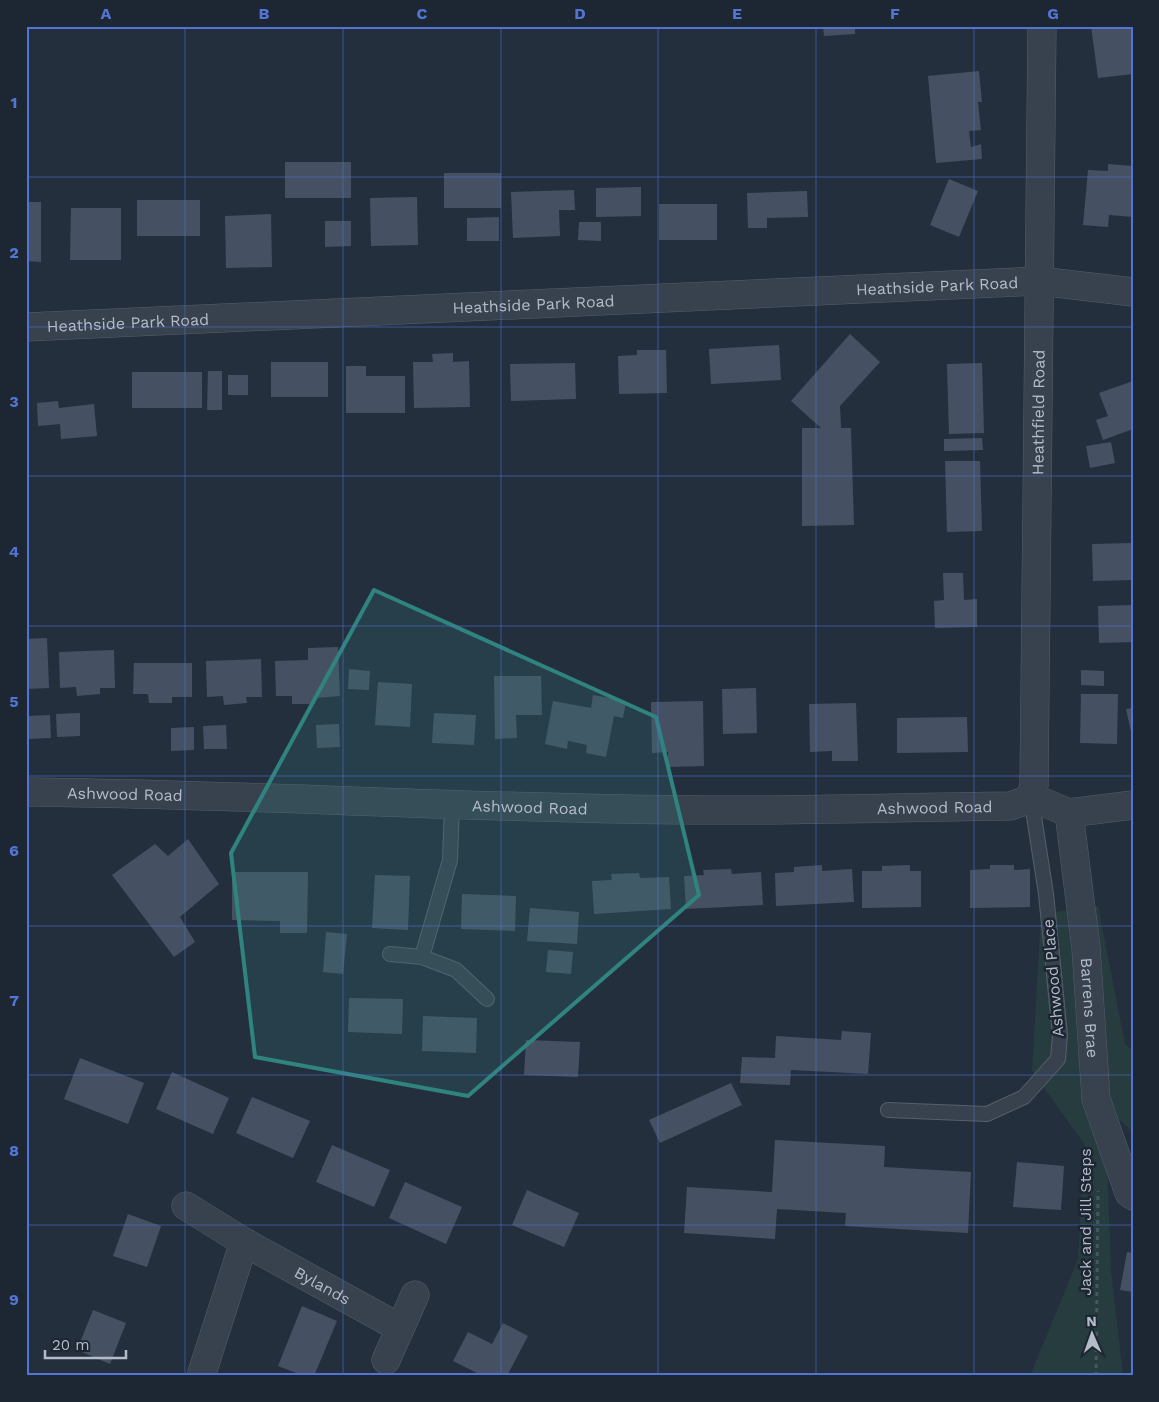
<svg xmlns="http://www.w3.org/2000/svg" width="1159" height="1402" viewBox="0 0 1159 1402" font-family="'Work Sans',sans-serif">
<rect width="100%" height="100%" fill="#242f3e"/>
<path fill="#263c3f" d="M1098,906L1125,1044L1133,1051V1132L1105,1106L1111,1270L1123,1376H1030L1078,1259L1085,1145L1032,1071L1041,914Z"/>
<path fill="#455162" d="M823,26H855V34L824,36Z
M1091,26H1133V74L1098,78Z
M979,71L982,102H978L981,130L969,131L971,147L981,144L982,159L936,163L928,76Z
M285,162H351V198H285Z
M1108,164L1133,166V217L1109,215L1108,227L1083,225L1088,170L1108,171Z
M444,173H501V208H444Z
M949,179L978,191L959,237L930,225Z
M641,187V216L596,217V188Z
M574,190L575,210H559L560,236L513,238L511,192Z
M807,191L808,217L767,218V228H748L747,193Z
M417,197L418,245L371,246L370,198Z
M137,200H200V236H137Z
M26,202H41V262L26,261Z
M659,204H717V240H659Z
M71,208H121V260H70Z
M271,214L272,267L226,268L225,216Z
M499,217V241H467V218Z
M325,221H351V246L325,247Z
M579,222H601V241L578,240Z
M850,334L880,362L840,406L841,428H851L854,525L802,526V428H821L791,401Z
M779,345L781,380L711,384L709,349Z
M637,350H666L667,393L619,394L618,356L637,355Z
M453,353V362L469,361L470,407L414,408L413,362H433L432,354Z
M271,362H328V397H271Z
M575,363L576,399L511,401L510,364Z
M982,363L984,433L949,434L947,364Z
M346,366H366V376H405V413H346Z
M208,371H222V410H207Z
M132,372H202V408H132Z
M228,375H248V395H228Z
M1133,381V429L1103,440L1096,420L1108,416L1099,393Z
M58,401L59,408L94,404L97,436L61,439L60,424L38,426L37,403Z
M982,438L983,450L944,451V439Z
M1111,442L1115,463L1090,468L1086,446Z
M945,461H980L982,531L947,532Z
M1133,543V580L1093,581L1092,544Z
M943,573H963L964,600L977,599V627L935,628L934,601L944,600Z
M1133,605V642L1099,643L1098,606Z
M47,638L49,688L26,689V639Z
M338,647L340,696L315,698V704H292V696H276L275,661L308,660V648Z
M114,650L115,688H100V694L77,696L76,687L60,688L59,652Z
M261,659L262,697H246L247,703L224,705L223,696L207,697L206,661Z
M134,663H192V697H172V703H149L148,694H133Z
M349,669L370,671L369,690L348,689Z
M1081,670L1104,671V686L1081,685Z
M494,676H541L542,715H516L517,738L495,739Z
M378,682L412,684L410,727L375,725Z
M756,688L757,733L723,734L722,689Z
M1081,694H1118L1117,744L1080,743Z
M593,695L626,701L623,718L614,716L606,757L586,753L587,745L568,741L567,749L545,744L553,701L591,708Z
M703,701L704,766L668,767V752L652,753L651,702Z
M856,703L858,761H832V751L810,752L809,704Z
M1133,708V736H1132L1126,709Z
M80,713V736L57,737L56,714Z
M434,713L476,715L474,745L432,743Z
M50,715L51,738L28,739L27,716Z
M967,717L968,752L897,753V718Z
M339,724L340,747L317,748L316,725Z
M226,725L227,749H204L203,726Z
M194,727V750L171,751V728Z
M188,839L219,884L180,917L195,942L174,957L112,875L155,844L168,856Z
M822,865V871L852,869L854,902L776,906L775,873L794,872V867Z
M910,865V871H921V907L862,908V871H882V866Z
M990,865H1014V870L1030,869V907L970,908V870L990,869Z
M731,869L732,874L761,872L763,905L686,909L684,876L704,875L703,870Z
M232,872H308L307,933H280V921L232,920Z
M639,873L640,878L669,877L671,909L594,914L592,881L612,880L611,874Z
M375,875L410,876L408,930L372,928Z
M462,894L516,896L515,931L461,929Z
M530,908L579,912L577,944L527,941Z
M326,932L347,934L343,974L323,972Z
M548,950L573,952L571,974L546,972Z
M349,998L403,999L402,1034L348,1032Z
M423,1016L477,1018L476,1053L422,1051Z
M842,1031L871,1033L868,1074L791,1070L790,1085L740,1083L742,1057L775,1058L776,1036L841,1040Z
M526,1040L580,1042L578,1077L524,1075Z
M80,1058L144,1083L128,1124L64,1099Z
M172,1072L229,1098L213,1134L156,1109Z
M731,1083L742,1105L660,1143L649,1120Z
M252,1097L310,1121L293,1158L236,1133Z
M775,1140L885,1146L884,1167L971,1172L968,1233L845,1226L846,1213L777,1209L775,1239L684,1233L687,1187L772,1192Z
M332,1145L390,1170L374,1207L316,1182Z
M1017,1162L1064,1166L1061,1210L1013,1207Z
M405,1182L462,1207L446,1244L389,1218Z
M527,1190L579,1213L564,1247L512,1225Z
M128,1214L161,1226L147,1267L113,1256Z
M1127,1252L1133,1253V1292L1120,1290Z
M302,1306L337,1321L314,1376H304L278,1366Z
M93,1310L126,1323L110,1364L77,1350Z
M503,1323L528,1336L507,1376H483L453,1361L468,1332L492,1344Z"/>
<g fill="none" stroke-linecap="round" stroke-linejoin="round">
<defs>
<path id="lane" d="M390,954L422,957L456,970L487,999
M422,957L450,860L452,805
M888,1110L987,1114L1024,1097L1058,1059L1060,1035L1046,894L1031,797"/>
<g id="street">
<path id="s1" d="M26,327L1039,281L1133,292"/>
<path id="s2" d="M26,792C252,794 477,809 703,810C805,811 908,807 1010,806L1022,802L1031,797"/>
<path id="s3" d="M1031,797L1034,785L1042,26"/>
<path d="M1031,797L1069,813L1133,805"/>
<path id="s4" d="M1069,813L1086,948L1096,1099L1129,1193L1133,1196"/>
<path id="s5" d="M186,1206L244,1242L400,1328"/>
<path d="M386,1360L415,1295"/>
<path d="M201,1376L244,1242"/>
</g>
</defs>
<use href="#lane" stroke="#565f6c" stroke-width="16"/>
<use href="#street" stroke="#565f6c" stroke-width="29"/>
<path stroke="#44595c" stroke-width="3" stroke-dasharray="4 4" stroke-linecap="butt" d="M1096,1376L1098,1191"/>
<use href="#lane" stroke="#38414e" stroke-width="14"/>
<use href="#street" stroke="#38414e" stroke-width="28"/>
</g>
<path fill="#308480" fill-opacity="0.2" stroke="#308480" stroke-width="4" stroke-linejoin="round" d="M374,590L656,717L699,895L468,1096L255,1057L231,853Z"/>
<path fill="none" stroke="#5274d3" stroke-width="1" stroke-opacity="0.55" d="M185,26V1376M343,26V1376M501,26V1376M658,26V1376M816,26V1376M974,26V1376M26,177H1133M26,327H1133M26,476H1133M26,626H1133M26,776H1133M26,926H1133M26,1075H1133M26,1225H1133"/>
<g text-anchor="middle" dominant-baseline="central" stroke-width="5" stroke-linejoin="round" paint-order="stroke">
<g font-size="16" fill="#b4bcc9" stroke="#1d2633">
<text stroke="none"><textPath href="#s1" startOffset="912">Heathside Park Road</textPath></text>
<text stroke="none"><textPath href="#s1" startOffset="508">Heathside Park Road</textPath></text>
<text stroke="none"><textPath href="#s1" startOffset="102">Heathside Park Road</textPath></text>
<text stroke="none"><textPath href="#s3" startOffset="385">Heathfield Road</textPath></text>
<text stroke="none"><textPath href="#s2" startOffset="99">Ashwood Road</textPath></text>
<text stroke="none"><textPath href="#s2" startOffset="504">Ashwood Road</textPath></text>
<text stroke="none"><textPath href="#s2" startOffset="909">Ashwood Road</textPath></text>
<text transform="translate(1053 978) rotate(-95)">Ashwood Place</text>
<text stroke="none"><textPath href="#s4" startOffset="196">Barrens Brae</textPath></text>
<text transform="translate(1085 1222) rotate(-90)">Jack and Jill Steps</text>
<text stroke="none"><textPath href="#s5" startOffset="158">Bylands</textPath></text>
</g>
</g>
<rect width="1159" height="1402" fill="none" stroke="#1d2633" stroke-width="55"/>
<g transform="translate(1092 1334) rotate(358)" stroke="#1d2633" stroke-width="4" paint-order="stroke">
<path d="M0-4L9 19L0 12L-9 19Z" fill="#b4bcc9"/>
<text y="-8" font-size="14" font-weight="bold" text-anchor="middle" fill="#b4bcc9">N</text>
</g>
<path d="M45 1350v8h81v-8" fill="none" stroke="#b4bcc9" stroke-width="2.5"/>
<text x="52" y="1350" font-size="15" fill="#b4bcc9" stroke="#1d2633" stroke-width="4" paint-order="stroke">20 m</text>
<rect x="28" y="28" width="1104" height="1346" fill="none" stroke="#5274d3" stroke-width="2"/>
<g font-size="16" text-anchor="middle" font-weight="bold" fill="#5274d3">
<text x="106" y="19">A</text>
<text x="264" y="19">B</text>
<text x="422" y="19">C</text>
<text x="580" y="19">D</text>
<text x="737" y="19">E</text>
<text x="895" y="19">F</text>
<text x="1053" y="19">G</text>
<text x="14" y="108">1</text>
<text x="14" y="258">2</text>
<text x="14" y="407">3</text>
<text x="14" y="557">4</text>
<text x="14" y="707">5</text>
<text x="14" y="856">6</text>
<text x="14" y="1006">7</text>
<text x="14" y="1156">8</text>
<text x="14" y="1305">9</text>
</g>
</svg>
